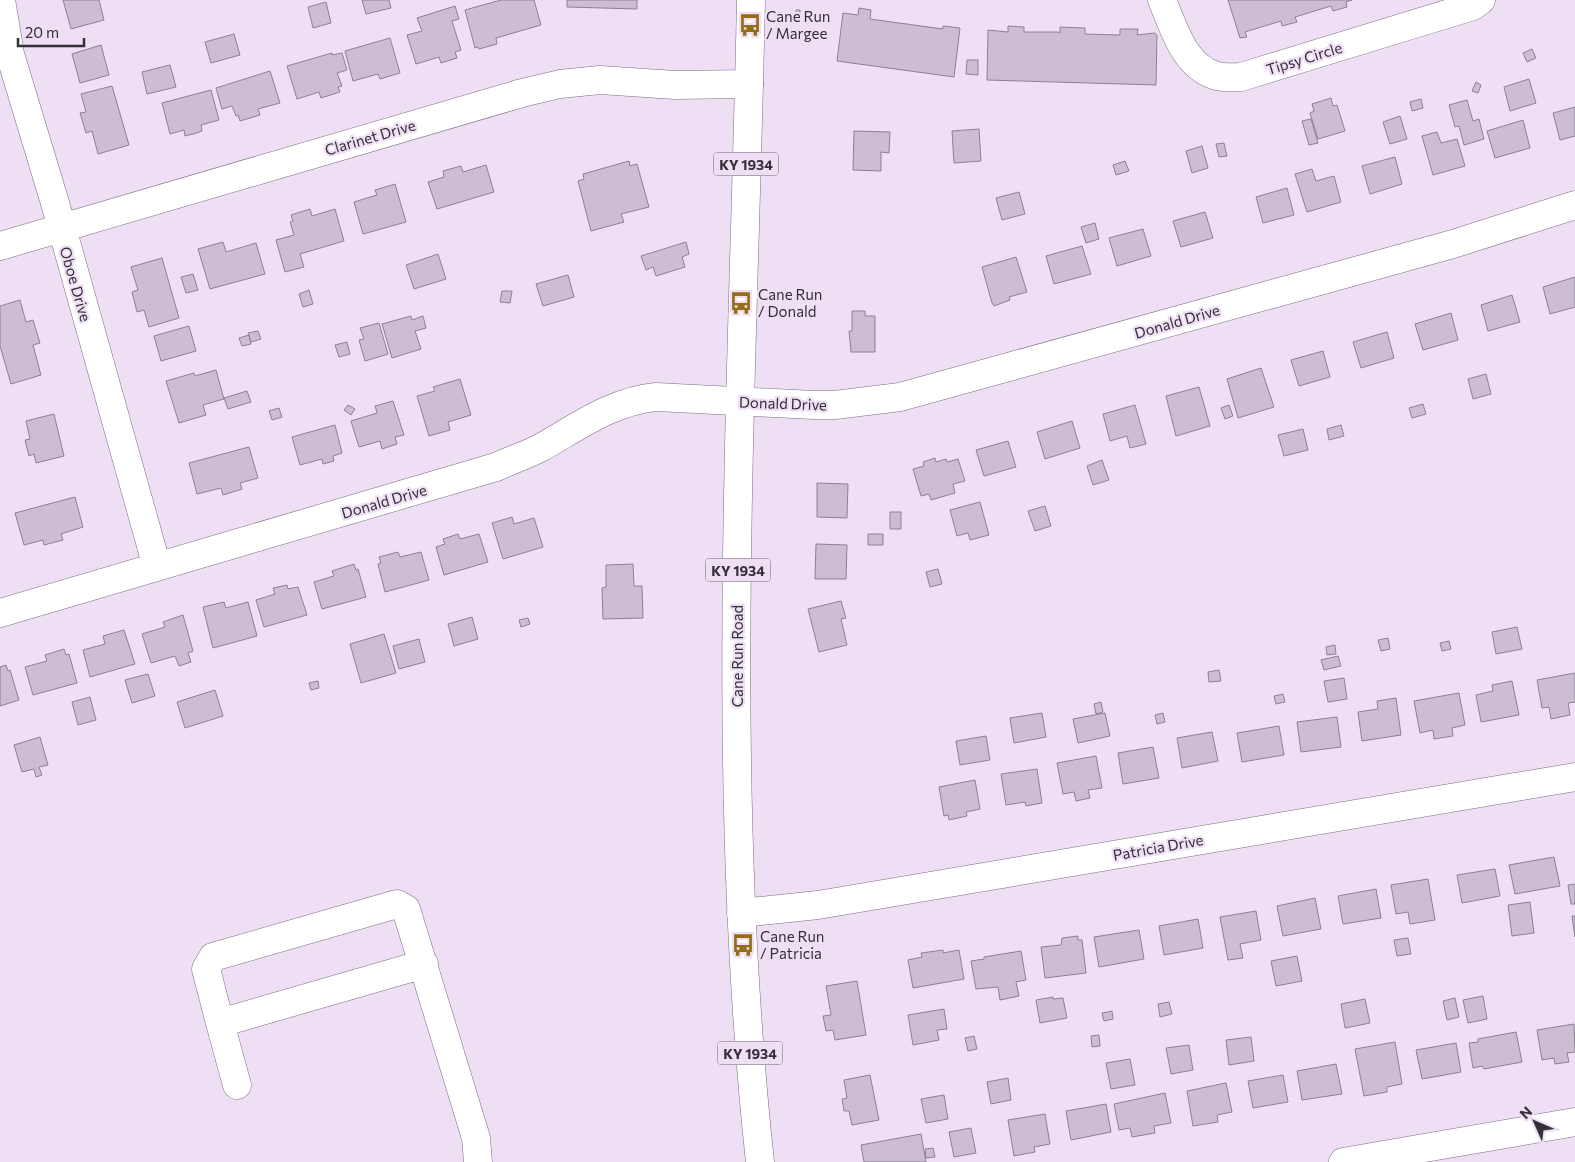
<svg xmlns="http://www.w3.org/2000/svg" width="1575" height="1162" viewBox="0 0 1575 1162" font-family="Commissioner,sans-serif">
<rect width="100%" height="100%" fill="#eedff5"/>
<path fill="#ccbdd2" stroke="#8e8094" d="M63,0H99L104,20L71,29Z
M362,0H389L391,8L366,14Z
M501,0H534L541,25L496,38L497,44L479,49L478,47L475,48L465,10Z
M567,0H637V9L567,7Z
M1228,0H1352L1346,2L1347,7L1333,11L1331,6L1295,17L1297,22L1282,26L1281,21L1245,32L1247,37L1240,38Z
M326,2L331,23L313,28L308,7Z
M455,6L459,19L452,21L461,50L455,52L457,58L441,63L439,57L416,64L407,35L422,31L417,18Z
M859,8L871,10L870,19L943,29V26L960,28L954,77L837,61L843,13L858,15Z
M796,10H800V17H796Z
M1008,26L1024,27V32H1058L1060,33V27L1085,28V34L1120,35V29H1138L1137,35L1155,33L1157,35L1156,85L987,80L988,30L1008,32Z
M234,34L240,55L211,63L205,42Z
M390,38L400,73L380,79L378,74L353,81L345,51Z
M101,45L109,75L80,83L72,54Z
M1532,49L1536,58L1527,62L1523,53Z
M332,53V55L342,53L347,70L337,73L342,86L338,87L340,92L321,98L319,92L297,99L287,66Z
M967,60H978V75L966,74Z
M170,65L176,87L147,94L142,72Z
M270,71L280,103L258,109L260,115L240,121L238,115L236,116L232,106L222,109L216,88Z
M1529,79L1536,103L1510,111L1504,87Z
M1476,82L1481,85L1478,93L1472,91Z
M112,86L129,145L98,154L92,131L86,133L80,113L86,112L81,94Z
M211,90L219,120L201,125L202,131L197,133L185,136L184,130L170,134L162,103Z
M1331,98L1333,106L1337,105L1345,131L1318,139L1310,113L1314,111L1312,104Z
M1421,99L1423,108L1412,111L1410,102Z
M1467,100L1473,121L1479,119L1484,139L1464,145L1459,126L1455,127L1449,105Z
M1575,107V136L1560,140L1553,113Z
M1400,116L1407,139L1390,144L1383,122Z
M1311,119L1318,143L1309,145L1302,121Z
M1523,120L1530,148L1495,158L1487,131Z
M979,129L981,161L954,163L952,131Z
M854,131L890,132L889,153L881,152V171L853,170Z
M1437,132L1441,143L1457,139L1465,166L1433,175L1422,136Z
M1224,143L1227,156L1219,157L1216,144Z
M1202,146L1208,168L1192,173L1186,151Z
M1395,157L1402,184L1370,194L1362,166Z
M629,161L630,166L637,164L649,207L621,214L624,222L591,231L578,181L584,179L583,174Z
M1125,161L1129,171L1116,175L1113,165Z
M486,165L494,192L437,209L428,182L444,177L443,171L461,166L463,172Z
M1312,169L1316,181L1334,176L1341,202L1307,212L1295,174Z
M395,184L406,222L363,234L354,202L377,195L375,190Z
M1287,188L1294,215L1263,223L1256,197Z
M1019,192L1025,214L1002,220L996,198Z
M310,209L312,216L335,209L344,241L300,254L304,267L285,272L276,240L294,235L290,222L293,221L291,215Z
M1205,212L1213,238L1181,247L1173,221Z
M1095,223L1099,239L1086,243L1081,227Z
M1143,229L1151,256L1117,266L1109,238Z
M223,242L226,252L256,243L265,274L210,289L198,249Z
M686,242L689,254L682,257L685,267L656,276L653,267L646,270L641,256Z
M1082,246L1091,274L1054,284L1046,256Z
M438,254L446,279L414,289L406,265Z
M1016,257L1027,292L1009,297L1010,300L994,306L992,303L982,267Z
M162,258L179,318L149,327L144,310L137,312L132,292L138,290L131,267Z
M193,274L198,290L186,293L181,277Z
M568,275L574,297L543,306L536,284Z
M1575,277V307L1550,314L1543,287Z
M309,290L313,304L303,307L299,294Z
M502,291H512L510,303L500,302Z
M1512,295L1520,322L1488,331L1481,305Z
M20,300L26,322L33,320L40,343L33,345L41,375L11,384L0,346V306Z
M852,311H865V316H875V352H851L849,331H852Z
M1451,313L1458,340L1423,350L1415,324Z
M411,316L412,320L423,316L426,328L415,331L421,349L392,358L382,324Z
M379,323L388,354L365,361L359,340L364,339L360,328Z
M189,326L196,351L161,361L154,336Z
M258,331L261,339L251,342L248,333Z
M1387,332L1394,358L1361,368L1353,342Z
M249,335L251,344L242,346L239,338Z
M347,342L350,354L339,357L335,345Z
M1323,351L1330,377L1299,386L1291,360Z
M1261,368L1274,407L1238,418L1227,379Z
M216,370L224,399L203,405L206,415L179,423L166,381L194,373L195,376Z
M1486,374L1491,394L1473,399L1468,379Z
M460,379L471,415L448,422L450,430L429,436L417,396L435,391L433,387Z
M1199,387L1210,426L1176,436L1166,396Z
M247,391L251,402L228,409L224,398Z
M393,401L404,435L395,437L397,444L382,449L380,441L359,447L351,421L377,413L375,406Z
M1423,404L1426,414L1412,418L1409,408Z
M348,405L355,409L351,415L344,410Z
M1135,405L1146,444L1130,448L1127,436L1110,441L1103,414Z
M1229,405L1233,416L1225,419L1221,408Z
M279,408L282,417L272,420L269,411Z
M54,414L64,456L36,463L34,454L29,456L25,440L30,439L26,421Z
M1072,421L1080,448L1045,459L1037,432Z
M335,425L342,453L333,456L334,461L323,464L322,459L300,465L292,437Z
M1341,425L1344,436L1329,440L1327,429Z
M1303,429L1308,450L1284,456L1278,435Z
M1008,441L1016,467L984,476L976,450Z
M249,447L258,478L240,483L242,489L223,495L221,488L197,494L189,463Z
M935,458L936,462L946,459L947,462L958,459L965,481L953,484L955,493L931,500L929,494L921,496L913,469L924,466L923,462Z
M1102,460L1109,480L1093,485L1087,466Z
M817,483L848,484L847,518L817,517Z
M75,497L83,527L61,534L63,540L44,545L43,540L24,545L15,513Z
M980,502L989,535L970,540L968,533L957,536L950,510Z
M1045,506L1051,526L1035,531L1028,511Z
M890,512H901V529H890Z
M512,517L514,524L534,518L543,547L503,559L492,523Z
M458,534L460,539L479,534L488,562L444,575L436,547L445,544L443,539Z
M868,534H883V545H868Z
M816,544L847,545L846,579H815Z
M398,552L400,557L421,552L429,580L385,592L378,564L381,563L379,557Z
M354,564L356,570L358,569L366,597L322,609L314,582L334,576L332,571Z
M633,564L634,586H642L643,618L603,619L602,588L606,587V565Z
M938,569L942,584L930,587L926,572Z
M287,585L288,589L298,587L307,615L264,627L256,600L275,594L273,588Z
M841,601L846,618L841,619L847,645L819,652L808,609Z
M224,602L226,608L248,602L257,636L213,648L203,607Z
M183,615L193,651L188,653L191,662L179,666L175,656L151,663L142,634L165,627L163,622Z
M472,617L478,639L454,646L448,624Z
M528,618L530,624L521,627L519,620Z
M1517,627L1522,649L1496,654L1492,632Z
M124,630L135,664L90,677L83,650L105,644L103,636Z
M384,634L396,673L361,683L350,644Z
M1388,638L1390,649L1381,651L1378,640Z
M419,639L425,662L399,669L393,646Z
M1449,641L1451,649L1442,651L1440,643Z
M1335,645L1336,654L1327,655L1326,647Z
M64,649L66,655L69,654L77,683L33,695L25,667L47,661L45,655Z
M1338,656L1341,666L1324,670L1321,660Z
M6,665L8,671L10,670L19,700L0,706V667Z
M1219,670L1221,681L1209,682L1208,672Z
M1575,673V702L1568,703L1570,715L1551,719L1549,707L1542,708L1537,680Z
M148,674L155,696L132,703L125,680Z
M1344,678L1347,699L1328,702L1324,681Z
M318,681L319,688L311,690L309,683Z
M1512,681L1519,715L1481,722L1476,695L1493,691L1492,685Z
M215,690L223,716L185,728L177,702Z
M1459,693L1465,725L1452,728L1453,736L1434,739L1433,730L1420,733L1414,701Z
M1283,694L1285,702L1276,704L1274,696Z
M90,697L96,720L78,725L72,702Z
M1396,698L1401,735L1362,741L1358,712L1378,709L1377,701Z
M1101,702L1103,712L1096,714L1094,704Z
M1042,713L1046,737L1014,743L1010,718Z
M1105,713L1110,736L1078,743L1073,719Z
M1163,713L1165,722L1157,724L1155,715Z
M1337,717L1341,747L1301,752L1297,722Z
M1279,726L1284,755L1242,762L1237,733Z
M1212,732L1218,761L1182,768L1177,738Z
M986,736L990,760L960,765L956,741Z
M40,737L48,765L39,767L42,775L36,777L34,769L22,772L14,745Z
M1153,747L1159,778L1123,784L1118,753Z
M1096,756L1102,788L1088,790L1090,798L1076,801L1074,792L1063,794L1057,763Z
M1037,769L1042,803L1026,806L1025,802L1006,805L1001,774Z
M975,780L980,809L966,812L967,816L949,820L948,815L944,816L939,787Z
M1554,857L1560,886L1515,894L1509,865Z
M1495,869L1500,896L1462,903L1457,875Z
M1428,879L1435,920L1410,924L1408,912L1396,914L1391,885Z
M1575,884V904H1571L1568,885Z
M1376,889L1381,918L1343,924L1338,896Z
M1315,898L1321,929L1283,936L1277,906Z
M1530,902L1534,933L1512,936L1508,905Z
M1256,911L1261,940L1240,944L1243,958L1228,960L1220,917Z
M1572,916H1575V937Z
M1198,919L1203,948L1164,955L1159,926Z
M1139,930L1144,959L1099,967L1094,937Z
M1078,936V940H1082L1086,973L1045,978L1041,947L1061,945L1062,938Z
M1408,938L1411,954L1397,956L1394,940Z
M943,950V953L959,950L964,979L913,988L908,960L922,957L921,953Z
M1021,951L1026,980L1016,982L1019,996L1000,1000L998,987L976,989L971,961L984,959V957Z
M1297,956L1302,981L1276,986L1271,961Z
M857,981L866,1035L835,1040L833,1030L826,1031L823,1016L831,1015L826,986Z
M1483,996L1487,1019L1468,1023L1463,1000Z
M1053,997V999L1063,998L1067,1018L1040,1023L1036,1000Z
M1455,998L1459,1017L1447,1020L1443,1001Z
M1365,999L1370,1023L1345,1028L1341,1004Z
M1169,1002L1172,1014L1160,1017L1158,1004Z
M944,1009L947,1029L937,1030L939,1040L913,1045L908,1015Z
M1112,1011L1113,1019L1104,1021L1102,1013Z
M1574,1024L1575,1052L1567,1053L1569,1062L1555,1064L1554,1058L1542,1060L1537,1030Z
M1516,1032L1522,1062L1484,1069L1482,1066L1473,1068L1469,1043L1478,1042V1039Z
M1099,1035L1100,1046L1092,1047L1091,1036Z
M974,1036L977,1049L968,1051L965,1038Z
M1251,1037L1254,1061L1229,1065L1226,1040Z
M1395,1042L1402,1084L1387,1087V1092L1364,1096L1355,1049Z
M1456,1043L1461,1072L1422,1079L1416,1050Z
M1189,1045L1193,1070L1171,1074L1166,1048Z
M1130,1059L1135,1085L1111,1089L1106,1063Z
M1336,1064L1342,1094L1302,1100L1297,1071Z
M870,1075L879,1120L852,1125L849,1111H844L842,1099L847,1098L844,1080Z
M1283,1075L1288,1102L1253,1108L1248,1081Z
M1008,1078L1011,1100L991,1104L987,1082Z
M1226,1083L1232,1112L1217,1115L1218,1122L1193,1126L1187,1091Z
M1165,1093L1171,1123L1154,1126L1155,1133L1132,1137L1130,1128L1119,1130L1114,1104Z
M944,1095L948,1119L926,1123L921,1099Z
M1106,1104L1111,1132L1071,1140L1066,1111Z
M1045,1114L1050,1144L1034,1147L1035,1152L1014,1156L1008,1120Z
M971,1128L976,1153L954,1157L949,1132Z
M921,1134L926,1162H864L861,1145Z
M933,1148L935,1157L926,1158L925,1149Z"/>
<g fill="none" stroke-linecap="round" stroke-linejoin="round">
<defs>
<path id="minor" d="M1,0L10,54L55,203L157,567
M1162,0C1174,28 1184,67 1217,76C1224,78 1233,77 1241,77L1473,6L1481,0
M0,246L522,93L560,84L600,80L675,85L749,84
M0,613L496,467C511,460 527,455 542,447C579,426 613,401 656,397L814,405H835L900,397L1453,244L1575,205
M741,913L818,905L1575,777
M424,964L220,1023L206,969L213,957L397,904L406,909L476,1138L478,1162
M220,1023L237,1085
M1343,1162L1575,1122"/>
<path id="highway" d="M751,0C743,387 718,776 760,1162"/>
</defs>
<use href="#minor" stroke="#7b6d81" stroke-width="29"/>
<use href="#highway" stroke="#7b6d81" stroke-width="29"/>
<use href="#minor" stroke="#fff" stroke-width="28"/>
<use href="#highway" stroke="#fff" stroke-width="28"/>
</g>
<defs>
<symbol id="bus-bare" viewBox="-9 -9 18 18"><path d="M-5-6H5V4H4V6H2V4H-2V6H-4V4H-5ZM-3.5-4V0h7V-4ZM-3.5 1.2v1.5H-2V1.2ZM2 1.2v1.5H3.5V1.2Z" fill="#946d16" stroke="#eedff5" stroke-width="2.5" paint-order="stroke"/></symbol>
</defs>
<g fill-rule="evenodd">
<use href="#bus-bare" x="734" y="9" width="32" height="32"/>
<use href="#bus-bare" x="725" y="287" width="32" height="32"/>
<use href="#bus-bare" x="727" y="929" width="32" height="32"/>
</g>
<g text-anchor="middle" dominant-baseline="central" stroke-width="4.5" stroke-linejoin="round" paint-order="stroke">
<g fill="#eedff5" stroke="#6c6470" stroke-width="1">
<rect x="713.5" y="152.5" width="65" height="23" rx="4"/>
<rect x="705.5" y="558.5" width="65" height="23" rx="4"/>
<rect x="717.5" y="1041.5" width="65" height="23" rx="4"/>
</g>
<g font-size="14" font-weight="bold" fill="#352f37">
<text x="746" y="164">KY 1934</text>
<text x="738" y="570">KY 1934</text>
<text x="750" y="1053">KY 1934</text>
</g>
<g font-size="15" fill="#352f37" stroke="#eedff5" text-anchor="start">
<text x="766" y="16">Cane Run<tspan x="766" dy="17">/ Margee</tspan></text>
<text x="758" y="294">Cane Run<tspan x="758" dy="17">/ Donald</tspan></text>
<text x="760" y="936">Cane Run<tspan x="760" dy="17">/ Patricia</tspan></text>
</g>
<g font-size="15" fill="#352f37" stroke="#eedff5">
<text transform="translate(1304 58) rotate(-17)">Tipsy Circle</text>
<text transform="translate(370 137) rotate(-16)">Clarinet Drive</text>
<text transform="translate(76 284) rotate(74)">Oboe Drive</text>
<text transform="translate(1177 321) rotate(-16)">Donald Drive</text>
<text transform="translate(783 403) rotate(2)">Donald Drive</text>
<text transform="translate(384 501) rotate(-16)">Donald Drive</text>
<text transform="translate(737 656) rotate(-90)">Cane Run Road</text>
<text transform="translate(1158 847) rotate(-10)">Patricia Drive</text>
</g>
</g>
<g transform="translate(1535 1122) rotate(315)" stroke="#eedff5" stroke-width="4" paint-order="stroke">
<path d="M0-4L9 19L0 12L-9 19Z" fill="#352f37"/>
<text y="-8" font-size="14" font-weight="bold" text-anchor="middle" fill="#352f37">N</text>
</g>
<path d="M18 38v8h66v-8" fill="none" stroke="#352f37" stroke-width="2.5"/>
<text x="25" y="38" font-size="15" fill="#352f37" stroke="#eedff5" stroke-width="4" paint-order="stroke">20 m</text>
</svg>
